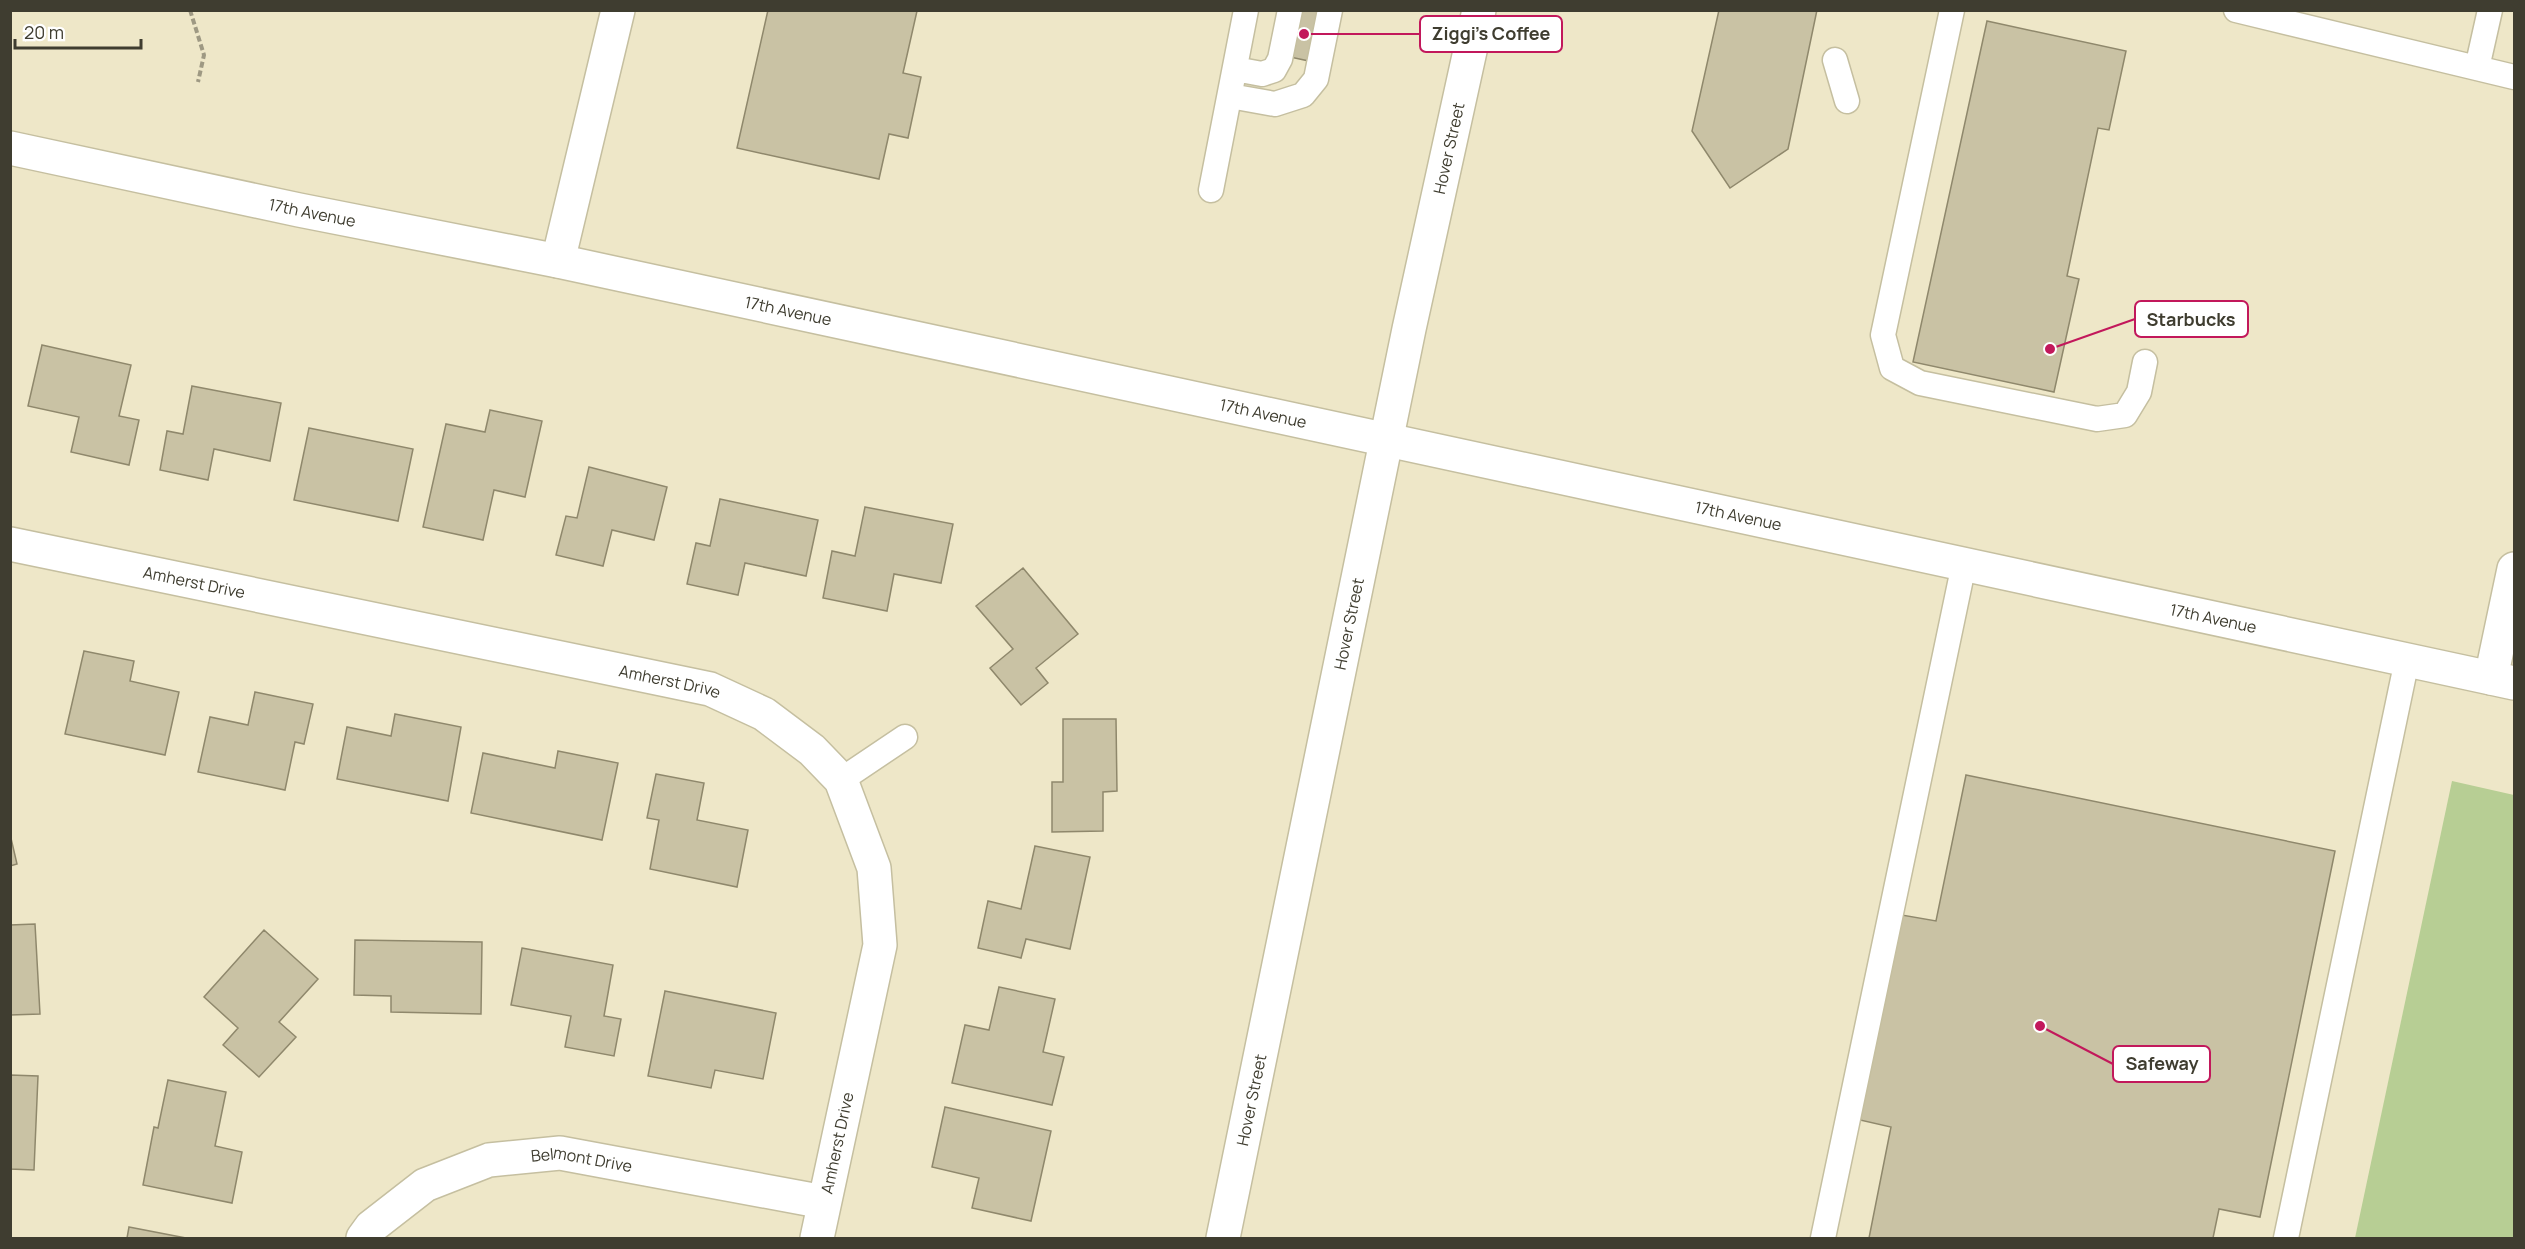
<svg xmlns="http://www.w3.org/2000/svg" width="2525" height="1249" viewBox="0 0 2525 1249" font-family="Manrope,sans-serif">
<rect width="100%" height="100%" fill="#eee7c8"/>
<path fill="#b7ce94" d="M2452,781L2514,795V1238H2355Z"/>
<path fill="#c9c2a4" stroke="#8f886c" stroke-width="1.5" d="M768,10L917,11L903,73L921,77L908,138L889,134L879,179L737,148Z
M1299,10H1319L1309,61L1290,57Z
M1719,10H1817L1788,149L1730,188L1692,131Z
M1987,21L2126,51L2109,130L2098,128L2067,276L2079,279L2054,392L1913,362Z
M42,345L131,365L119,416L139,420L129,465L71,452L79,417L28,406Z
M192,386L281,403L270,461L214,449L208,480L160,470L167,431L183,434Z
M490,410L542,421L525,497L494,490L483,540L423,527L446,424L485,432Z
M309,428L413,449L398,521L294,500Z
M589,467L667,487L654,540L612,530L603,566L556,555L566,516L577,518Z
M720,499L818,520L806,576L745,563L738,595L687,584L696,543L710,546Z
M865,507L953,524L941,583L894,574L887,611L823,598L832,551L855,556Z
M1023,568L1078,634L1036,668L1048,683L1021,705L990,668L1013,649L976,606Z
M84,651L134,661L130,681L179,692L165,755L65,734Z
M255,692L313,704L304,744L295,742L285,790L198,772L210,717L248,725Z
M395,714L461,727L448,801L337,779L347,727L391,736Z
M1063,719H1116L1117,791L1103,792V831L1052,832V782H1063Z
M558,751L618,763L602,840L471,813L483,753L555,768Z
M656,774L704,783L697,820L748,830L737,887L650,869L659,820L647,818Z
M1966,775L2335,851L2260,1217L2219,1209L2213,1238H1869L1891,1127L1860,1120L1902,915L1936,921Z
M10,834L17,864L10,866Z
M1035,846L1090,857L1070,949L1026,939L1021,958L978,948L988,901L1021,909Z
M35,924L40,1014L10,1015V925Z
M264,930L318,979L279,1022L296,1037L259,1077L223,1045L238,1028L204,997Z
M355,940L482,942L481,1014L391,1012V996L354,995Z
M522,948L613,965L604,1016L621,1019L614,1056L565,1047L571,1016L511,1005Z
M999,987L1055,999L1043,1052L1064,1057L1052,1105L952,1083L965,1025L989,1030Z
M665,991L776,1013L763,1079L715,1070L711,1088L648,1076Z
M10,1075L38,1076L34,1170L10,1169Z
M168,1080L226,1092L215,1146L242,1152L232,1203L143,1185L154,1127L158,1128Z
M945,1107L1051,1131L1031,1221L972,1208L979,1178L932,1167Z
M129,1227L186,1238H127Z"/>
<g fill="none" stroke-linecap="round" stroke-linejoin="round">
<defs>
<path id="service" d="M1952,10L1883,335L1892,368L1920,383L2097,419L2125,415L2139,392L2145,362
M2236,10L2514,77
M1835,60L1847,101
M2477,68L2490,10
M1235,69L1262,74L1274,70L1280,59L1290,10
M1230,96L1275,104L1303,95L1316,79L1330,10
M1211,190L1246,10
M841,780L905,737
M1823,1238L1964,564
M2286,1238L2407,660"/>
<g id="minor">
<path d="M558,261L618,10"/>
<path id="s1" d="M10,544L710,689L764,714L812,750L841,780L874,868L880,945L817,1238"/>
<path d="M2491,678L2514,569"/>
<path id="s2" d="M363,1238L371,1227L425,1185L489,1160L560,1153L824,1202"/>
</g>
<g id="secondary">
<path id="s3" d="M10,148L299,210L558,261L2514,683"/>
<path id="s4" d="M1223,1238L1409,329L1479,10"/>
</g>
</defs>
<use href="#service" stroke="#c5bfa0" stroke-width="27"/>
<use href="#minor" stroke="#c5bfa0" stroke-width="36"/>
<use href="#secondary" stroke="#c5bfa0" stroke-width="36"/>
<path stroke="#9e9983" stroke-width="4" stroke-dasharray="6 3" stroke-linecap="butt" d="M190,10L204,55L198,82"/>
<use href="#service" stroke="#fff" stroke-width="24"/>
<use href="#minor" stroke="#fff" stroke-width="33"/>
<use href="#secondary" stroke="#fff" stroke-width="33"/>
</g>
<g text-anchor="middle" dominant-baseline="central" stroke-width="4.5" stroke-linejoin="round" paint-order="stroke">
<g font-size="16" fill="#3f3d30" stroke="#fff">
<text stroke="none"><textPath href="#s4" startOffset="1113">Hover Street</textPath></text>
<text stroke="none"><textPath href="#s3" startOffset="309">17th Avenue</textPath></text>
<text stroke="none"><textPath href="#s3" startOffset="795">17th Avenue</textPath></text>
<text stroke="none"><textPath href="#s3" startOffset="1281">17th Avenue</textPath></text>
<text stroke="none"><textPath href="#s3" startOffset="1767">17th Avenue</textPath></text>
<text stroke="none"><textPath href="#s1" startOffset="188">Amherst Drive</textPath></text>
<text stroke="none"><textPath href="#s3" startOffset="2253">17th Avenue</textPath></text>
<text stroke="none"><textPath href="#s4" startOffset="627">Hover Street</textPath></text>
<text stroke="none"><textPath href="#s1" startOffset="674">Amherst Drive</textPath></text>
<text stroke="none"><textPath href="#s4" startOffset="141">Hover Street</textPath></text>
<text transform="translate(837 1143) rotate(-78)">Amherst Drive</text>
<text stroke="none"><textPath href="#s2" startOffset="244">Belmont Drive</textPath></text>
</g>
</g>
<path fill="none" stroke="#c2185b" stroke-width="2" d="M1304 34L1420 34M2050 349L2135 319M2040 1026L2113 1064"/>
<g fill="#c2185b" stroke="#fff" stroke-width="2">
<circle cx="1304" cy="34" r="6"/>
<circle cx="2050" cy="349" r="6"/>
<circle cx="2040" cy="1026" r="6"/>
</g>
<g fill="#fff" stroke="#c2185b" stroke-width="2">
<rect x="1420" y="16" width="142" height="36" rx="6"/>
<rect x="2135" y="301" width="113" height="36" rx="6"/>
<rect x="2113" y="1046" width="97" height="36" rx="6"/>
</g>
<g font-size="18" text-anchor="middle" font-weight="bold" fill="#3f3d30">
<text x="1491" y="40">Ziggi's Coffee</text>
<text x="2191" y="326">Starbucks</text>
<text x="2162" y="1070">Safeway</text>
</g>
<rect width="2525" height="1249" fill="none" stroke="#3f3d30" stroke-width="24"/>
<path d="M15 39v9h126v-9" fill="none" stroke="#3f3d30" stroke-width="3"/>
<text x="24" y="39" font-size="18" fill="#3f3d30" stroke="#ffffff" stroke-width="4.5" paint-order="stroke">20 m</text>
</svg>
